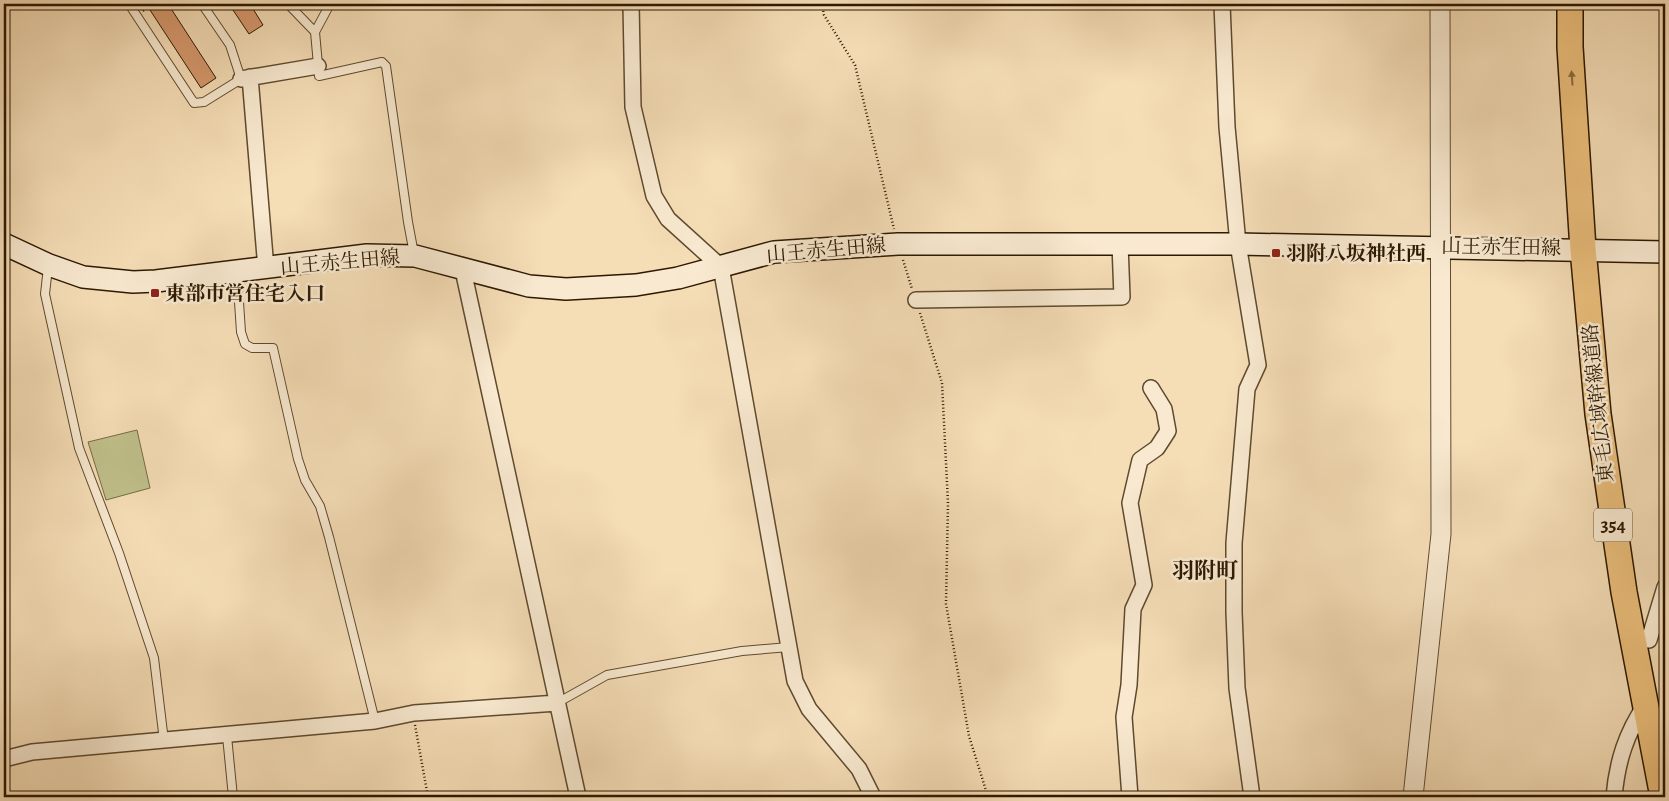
<svg xmlns="http://www.w3.org/2000/svg" width="1669" height="801" viewBox="0 0 1669 801" font-family="Alegreya,'Noto Serif JP',serif">
<rect width="100%" height="100%" fill="#f5ddb6"/>
<filter id="stains"><feTurbulence type="fractalNoise" baseFrequency=".004" numOctaves="4"/><feColorMatrix values="0 0 0 0 .2 0 0 0 0 .09 0 0 0 0 .02 0 0 0 .5 -.17"/></filter>
<radialGradient id="worn" r=".72"><stop offset=".6" stop-color="#630" stop-opacity="0"/><stop offset="1" stop-color="#630" stop-opacity=".3"/></radialGradient>
<path fill="#c0c08b" stroke="#766c46" d="M137,430L150,488L106,500L88,442Z"/>
<path fill="#d6986e" stroke="#2d1901" d="M161,4H168L216,78L201,88L150,10Z
M229,4H250L263,25L249,34Z"/>
<g fill="none" stroke-linecap="round" stroke-linejoin="round">
<defs>
<path id="service" d="M129,4L194,103L204,102L241,79L230,45L202,4
M288,4L315,32
M330,4L315,32L319,76L382,62L386,66L408,222L414,254
M48,267L45,294L79,448L119,553L154,658L164,741
M237,272L241,332L245,344L252,348H273L298,459L305,480L320,506L329,537L375,721
M557,703L607,675L742,651L789,647
M227,736L233,797"/>
<path id="minor" d="M631,4L633,107L654,196L668,219L721,267L795,681L809,709L859,769L873,797
M1222,4L1227,127L1238,244L1258,365L1247,389L1234,543V612L1237,688L1252,797
M250,77L266,269
M241,79L318,66
M463,270L578,797
M916,300L1122,297L1120,244
M1649,640L1665,587
M4,759L32,752L375,721L414,713L557,703
M1130,797L1124,717L1129,685L1133,609L1144,585L1130,503L1140,460L1157,448L1168,431L1164,409L1151,388
M1614,797C1617,762 1626,733 1646,704"/>
<path id="tertiary" d="M1413,797L1441,534L1440,4"/>
<path id="secondary" d="M4,244L49,265L83,277L133,282L156,281L367,255L415,256L529,286L566,289L636,285L678,278L774,252L898,244H1238L1665,252"/>
<path id="trunk" d="M1570,4V47L1583,249L1598,414L1624,592L1663,797"/>
</defs>
<use href="#service" stroke="#5f4a2e" stroke-width="10"/>
<use href="#minor" stroke="#5f4a2e" stroke-width="18"/>
<use href="#tertiary" stroke="#5f4a2e" stroke-width="21"/>
<use href="#secondary" stroke="#2d1901" stroke-width="24"/>
<use href="#trunk" stroke="#2d1901" stroke-width="28"/>
<path stroke="#2d1901" stroke-width="2.5" stroke-dasharray="1 2.5" stroke-linecap="butt" d="M822,4L824,15L855,65L894,229
M143,11L154,4
M903,260L912,289
M920,313L942,383L948,503L946,604L969,736L988,797
M415,725L428,797"/>
<use href="#service" stroke="#f8e9d0" stroke-width="8"/>
<use href="#minor" stroke="#f8e9d0" stroke-width="15"/>
<use href="#tertiary" stroke="#f8e9d0" stroke-width="19"/>
<use href="#secondary" stroke="#f8e9d0" stroke-width="21"/>
<use href="#trunk" stroke="#eabe7b" stroke-width="25"/>
</g>
<defs><path id="oneway-solid" d="M-6-.8H1V-3.2L6.5 0L1 3.2V.8H-6Z" transform="scale(1.25)"/></defs>
<use fill="#8c6c3e" href="#oneway-solid" transform="translate(1572 78) rotate(-94)"/>
<g fill="#8f2418" stroke="#f8e9d0" stroke-width="2">
<rect x="1271" y="248" width="10" height="10" rx="2.5"/>
<rect x="150" y="288" width="10" height="10" rx="2.5"/>
</g>
<g text-anchor="middle" dominant-baseline="central" stroke-width="5" stroke-linejoin="round" paint-order="stroke">
<rect fill="#f8e9d0" stroke="#6a573f" stroke-width="1" x="1594" y="508.5" width="38" height="33" rx="4"/>
<g font-size="19" font-weight="bold" fill="#2d1901">
<text x="1613" y="525">354</text>
</g>
<g font-size="20" fill="#2d1901" stroke="#f8e9d0">
<text transform="translate(1501 247) rotate(1)">山王赤生田線</text>
<text transform="translate(826 250) rotate(-5)">山王赤生田線</text>
<text transform="translate(340 262) rotate(-5)">山王赤生田線</text>
<text transform="translate(1598 403) rotate(-96)">東毛広域幹線道路</text>
</g>
<g font-size="20" font-weight="bold" fill="#2d1901" stroke="#f8e9d0" text-anchor="start">
<text x="1286" y="253">羽附八坂神社西</text>
<text x="165" y="293">東部市営住宅入口</text>
</g>
<g font-size="22" font-weight="bold" fill="#2d1901" stroke="#f8e9d0">
<text x="1205" y="571">羽附町</text>
</g>
</g>
<rect width="1669" height="801" fill="none" stroke="#f5ddb6" stroke-width="20"/>
<rect x="5" y="5" width="1659" height="791" fill="none" stroke="#2d1901" stroke-width="2.5"/>
<rect x="10" y="10" width="1649" height="781" fill="none" stroke="#2d1901"/>
<rect width="100%" height="100%" filter="url(#stains)"/>
<rect width="100%" height="100%" fill="url(#worn)"/>
</svg>
